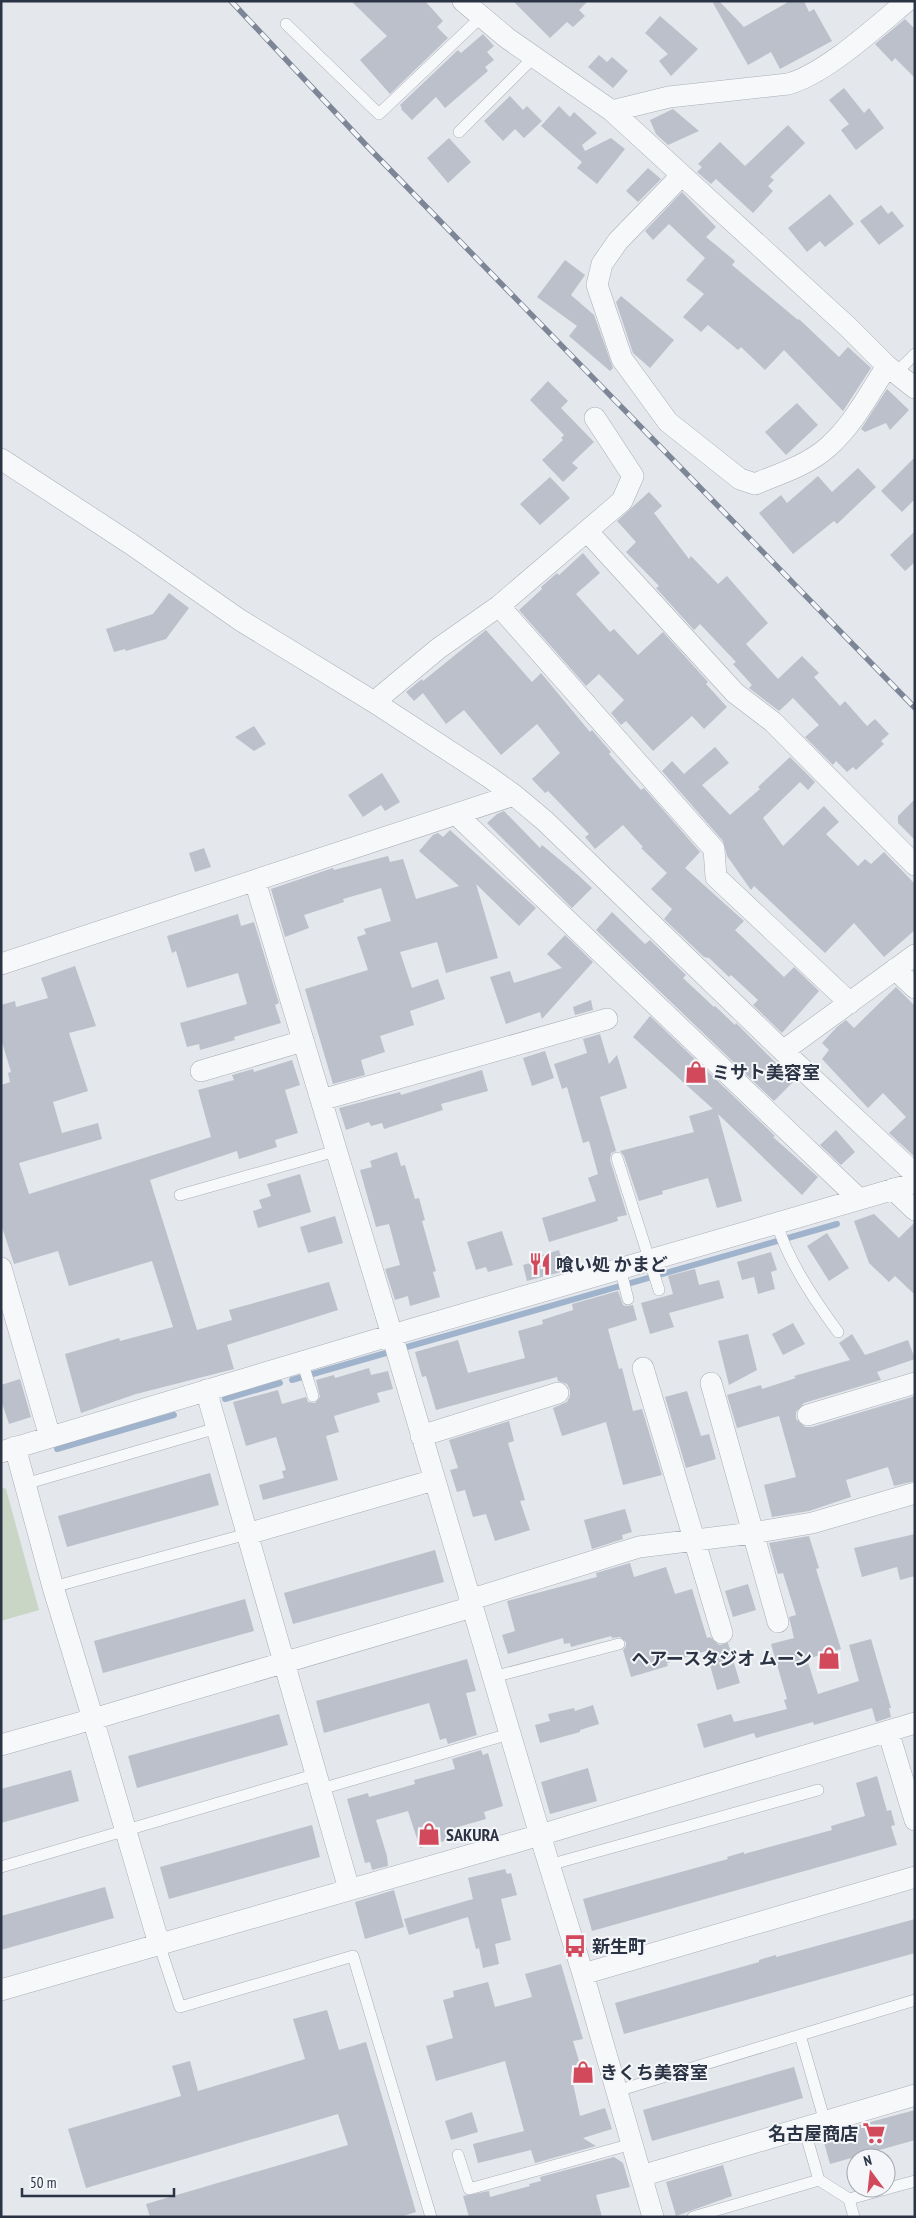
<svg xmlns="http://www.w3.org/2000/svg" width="916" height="2218" viewBox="0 0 916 2218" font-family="'PT Sans Narrow','Noto Sans JP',sans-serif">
<rect width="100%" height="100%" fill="#e4e7ec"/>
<path fill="#c9d6c5" d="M1,1487L6,1489L39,1610L1,1621Z"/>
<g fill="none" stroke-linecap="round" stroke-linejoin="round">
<path stroke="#9fb4cc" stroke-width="6" d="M407,1347L837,1224
M292,1380L386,1353
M225,1399L280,1383
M57,1449L174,1415"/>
</g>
<path fill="#bbc0ca" d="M351,1H425L443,21L437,27L448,38L390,94L360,60L387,36Z
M513,1H588L579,10L585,16L573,27L567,22L550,38Z
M715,1H719L744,27L790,1H804L809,12L814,9L832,41L780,69L771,52L748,65L713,3Z
M660,16L698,49L671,76L659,61L668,54L645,33Z
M905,19L915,29V78L895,58L892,62L875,44Z
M483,34L494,46L487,52L494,60L485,67L488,71L445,108L436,97L412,120L401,109L402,108L400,105L458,50L461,53Z
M599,55L607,62L612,57L628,71L613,88L588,67Z
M844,88L864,113L869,108L884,128L856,150L841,130L849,124L829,100Z
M510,96L523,110L527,106L542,121L524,138L515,129L503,141L484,121Z
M559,106L570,117L574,112L597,133L582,145L585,151L611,138L625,149L597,184L577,168L582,162L541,126Z
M673,109L699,131L668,145L656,134L650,120Z
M788,125L805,143L770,177L774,180L768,186L773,191L753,213L716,179L711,184L697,172L702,167L698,164L720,142L745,166Z
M449,138L471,162L448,183L427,158Z
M648,168L661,179L638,202L626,191Z
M682,192L716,227L706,237L735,261L732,265L798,320L799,319L839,357L848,347L871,368L843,411L784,350L765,370L741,347L738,350L708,325L701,332L683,317L704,294L686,280L705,258L669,224L653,240L645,231Z
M830,194L854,224L825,247L820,241L807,252L788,228Z
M881,205L888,214L892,211L904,226L879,245L860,221Z
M565,260L585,275L571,295L594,315L613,368L610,371L569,336L577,326L537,297Z
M621,296L674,340L650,368L633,353L616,302Z
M548,381L568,401L561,408L594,442L572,463L578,468L563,482L542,460L563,440L561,438L564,435L530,400Z
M887,389L909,410L890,430L886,423L865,432L861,429Z
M797,403L818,425L786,455L765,432Z
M915,457V499L902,512L881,491Z
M858,468L876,487L837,524L834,521L793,554L759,513L781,495L787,503L818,476L832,492Z
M550,477L570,498L540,525L520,504Z
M649,492L662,506L654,513L689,559L691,556L718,584L727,576L768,623L746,644L778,679L802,656L819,673L814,677L840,706L845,701L867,726L875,719L889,734L881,741L884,744L856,770L853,767L847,772L836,761L833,765L805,737L819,725L793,698L779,711L749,688L752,685L733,664L736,662L700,624L694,630L656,588L659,586L626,552L636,542L617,521Z
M915,531V562L905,571L890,555Z
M583,553L600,573L576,594L610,632L614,629L638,655L663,632L708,682L706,684L727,707L704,729L692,716L653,751L626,721L621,725L611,713L624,700L599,674L586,686L519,610L542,589L541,587L557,573L559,575Z
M169,593L189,608L166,639L126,651L125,649L114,652L106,629L153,614Z
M486,630L532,682L541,673L590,732L592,730L603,743L611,752L609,754L641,790L644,788L700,852L685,868L744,921L735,930L784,977L794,967L819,991L782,1033L753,1005L758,1000L731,975L729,977L709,958L704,957L664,919L672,909L651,889L667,873L641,848L643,847L623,825L595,849L585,837L589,834L548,791L545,793L532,779L560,753L537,724L501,755L464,710L446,724L423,693L414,701L406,692L422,679L423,681Z
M254,726L266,744L254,751L235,737Z
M715,747L729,763L702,785L730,815L760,789L758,787L790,757L815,782L808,790L800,782L763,818L783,846L824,806L839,822L826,834L858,866L865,859L871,864L884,852L915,884V930L884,957L854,923L825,953L754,886L751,890L727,856L723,841L662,771L672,761L684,774Z
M382,773L400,802L385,811L381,805L363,817L348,795Z
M915,799V840L898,823V816Z
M504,811L540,848L542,845L578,875L592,888L572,908L487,823L497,814Z
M450,830L536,908L519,926L476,884L498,958L446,973L437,942L400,952L412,988L438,979L445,999L410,1011L414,1025L380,1036L385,1052L361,1060L365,1075L333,1084L305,989L368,970L357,937L366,934L364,929L391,921L381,888L343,899L344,902L304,915L309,928L285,937L271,889L333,868L334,870L388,856L390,862L403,859L416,899L459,886L419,851L433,835L438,833L443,837Z
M204,848L211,867L195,872L189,853Z
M612,912L645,944L650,940L686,975L683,978L714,1007L715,1006L735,1025L736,1023L794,1081L774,1101L596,930Z
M238,914L241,926L254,922L279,1003L275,1005L281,1023L234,1037L235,1040L200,1050L199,1044L187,1047L180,1023L247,1004L238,973L187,988L176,951L172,953L167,936Z
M565,935L593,962L542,1019L540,1012L506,1024L490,977L510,971L514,983L562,968L547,954Z
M75,966L96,1026L69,1033L88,1091L53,1102L62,1133L98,1123L102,1139L19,1163L29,1194L211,1137L198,1090L234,1080L232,1075L253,1069L254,1072L292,1060L300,1085L285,1090L298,1133L275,1140L277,1147L239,1159L237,1151L150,1180L197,1330L232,1320L229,1310L329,1282L338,1310L227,1345L234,1369L136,1394L81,1413L65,1354L119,1338L120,1341L173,1327L152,1261L69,1286L58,1251L14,1264L1,1224V1085L10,1082L8,1073L11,1072L1,1039V1005L15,1001L16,1007L48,998L41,978Z
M896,987L915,1006V1157L889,1133L906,1117L883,1093L868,1108L822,1059L829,1050L822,1043L837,1027L846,1020L854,1028Z
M591,1000L593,1010L575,1015L573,1007Z
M650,1016L775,1136L773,1137L818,1177L802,1195L718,1114L742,1201L717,1208L708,1178L662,1191L663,1194L639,1201L624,1156L620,1151L694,1132L689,1116L713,1109L633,1037Z
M600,1034L609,1064L617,1055L627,1088L600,1097L616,1151L611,1153L610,1160L627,1215L617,1217L618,1221L549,1242L542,1218L596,1201L588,1178L598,1174L589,1141L583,1143L567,1087L562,1089L554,1064L587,1053L583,1039Z
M545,1051L554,1078L532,1086L523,1058Z
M482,1070L488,1091L441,1104L443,1110L384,1129L382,1123L371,1126L369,1122L346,1130L339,1108L400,1092L401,1095Z
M836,1130L855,1152L841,1165L820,1145Z
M397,1152L401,1166L405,1165L415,1199L419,1198L425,1220L422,1221L436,1271L433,1272L440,1297L410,1306L408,1296L395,1300L385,1269L400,1265L389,1224L376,1227L360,1170L372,1167L370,1161Z
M300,1174L311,1212L258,1228L253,1211L262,1208L259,1200L271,1196L267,1184Z
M874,1214L899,1238L915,1222V1295L895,1276L889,1282L869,1263L854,1221Z
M335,1216L343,1243L308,1253L300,1227Z
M502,1231L513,1265L488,1272L486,1267L476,1270L467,1242Z
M827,1233L849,1268L829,1281L807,1246Z
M559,1250L565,1271L527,1281L523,1265L543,1259L542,1255Z
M771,1252L777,1270L771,1272L775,1289L758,1294L754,1277L742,1280L737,1262Z
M695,1269L699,1285L719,1280L724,1298L669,1313L674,1327L650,1334L641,1303L673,1294L668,1276Z
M618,1291L623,1305L626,1306L633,1305L637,1320L608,1329L619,1369L622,1368L633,1411L642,1409L662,1475L623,1485L606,1422L562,1436L553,1408L567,1402L570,1396V1390L567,1384L558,1381L557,1377L436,1410L426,1376L422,1377L415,1352L458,1340L468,1373L525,1358L518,1331L543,1324L542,1320L573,1310L572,1304Z
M793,1323L805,1344L783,1355L772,1334Z
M748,1334L757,1370L729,1385L718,1341Z
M852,1334L865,1355L908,1340L915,1359L877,1372L881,1380L804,1403L796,1412V1419L805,1427H812L915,1396V1481L894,1486L888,1467L846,1480L851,1497L809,1511L772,1517L764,1485L796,1477L779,1416L737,1428L727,1395L761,1385L762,1389L796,1378L794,1376L850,1360L839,1343Z
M369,1368L371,1375L388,1371L393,1389L377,1393L380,1402L334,1416L339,1432L326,1436L338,1480L263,1500L259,1485L284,1478L282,1471L286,1470L276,1437L246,1446L233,1402L278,1390L282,1404L306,1397L308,1402L315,1403L320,1397L316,1380L334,1375L335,1378Z
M20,1379L31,1417L9,1424L1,1400V1385Z
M687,1391L701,1436L709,1434L716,1459L686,1468L665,1397Z
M509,1421L514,1441L508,1443L525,1500L520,1501L530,1530L495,1541L486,1514L473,1517L465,1490L457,1492L450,1470L458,1468L449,1440Z
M210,1473L219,1505L67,1547L58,1516Z
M625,1509L632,1532L622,1535L623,1539L592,1549L584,1520Z
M915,1534V1576L900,1580L897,1567L862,1577L854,1548Z
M809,1536L819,1568L816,1569L841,1649L807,1659L818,1694L859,1681L849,1645L871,1639L891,1708H889L891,1717L876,1722L872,1708L814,1725L813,1722L756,1738L754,1733L704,1748L697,1724L731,1714L734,1722L787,1709L784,1700L787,1699L771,1644L794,1638L789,1617L796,1615L783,1573L778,1574L769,1543Z
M435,1550L444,1582L293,1624L284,1593Z
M630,1563L634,1577L666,1567L675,1594L692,1589L707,1638L710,1637L719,1645L728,1643L740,1683L717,1690L706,1651L667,1663L668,1666L631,1677L623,1650L626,1646V1642L620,1637L612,1638L611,1636L571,1647L570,1643L564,1644L563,1638L508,1654L502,1635L515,1631L507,1601L597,1577L596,1573Z
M748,1584L756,1610L733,1617L725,1591Z
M245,1599L254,1631L103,1673L94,1641Z
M467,1659L476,1691L466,1693L477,1735L448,1744L446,1738L440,1740L429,1703L324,1733L316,1701Z
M593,1705L599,1724L580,1730V1732L540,1743L535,1725L550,1721L548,1714L574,1708L575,1711Z
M279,1714L288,1745L137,1788L128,1756Z
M481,1750L483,1755L488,1753L503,1806L484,1812L486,1819L451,1829L454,1838L420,1848L408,1811L376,1820L387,1856L388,1866L372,1870L370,1862L365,1863L347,1799L368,1793L369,1797L415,1784L414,1780L455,1769L452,1759Z
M588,1768L597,1801L550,1814L541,1782Z
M71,1770L79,1801L1,1823V1789Z
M877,1776L887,1811L891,1810L895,1825L891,1826L897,1845L592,1931L583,1899L728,1859L727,1857L744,1852V1854L832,1830L831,1826L865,1816L856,1783Z
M312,1825L320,1857L169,1899L160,1867Z
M505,1869L507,1874L511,1873L517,1895L501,1899L511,1940L495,1944L499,1964L483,1968L479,1948L476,1949L468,1917L409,1935L404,1919L473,1899L468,1878Z
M105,1887L114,1918L1,1950V1916Z
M394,1890L404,1927L365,1939L355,1902Z
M915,1919V1953L624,2034L615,2003L759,1962V1960L776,1955V1957Z
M561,1964L583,2039L573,2041L582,2071L571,2074L580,2116L605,2108L612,2129L583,2138L596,2146L535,2163L531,2150L478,2163L473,2144L524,2131L505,2061L436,2081L426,2046L453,2038L443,2000L454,1997L453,1991L488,1982L495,2007L532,1997L525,1974Z
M327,2010L339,2050L366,2042L416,2212L400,2217H150L146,2204L348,2145L338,2114L86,2188L68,2129L181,2096L172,2066L190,2061L198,2091L305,2059L293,2019Z
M794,2067L803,2098L652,2141L643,2110Z
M915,2110V2140L830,2164L822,2135Z
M472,2112L478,2132L451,2140L445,2121Z
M614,2157L623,2163L630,2187L596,2195L602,2217H469L463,2196L489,2191L490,2197L530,2186L529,2184L541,2181L540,2177Z
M723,2165L732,2196L676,2216L666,2182Z"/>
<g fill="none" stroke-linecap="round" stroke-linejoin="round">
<defs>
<path id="service" d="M286,24L379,114L481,17
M459,132L534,57
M896,373L915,354
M617,1158L659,1290
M180,1195L336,1151
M777,1223C787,1260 815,1301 838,1332
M620,1268L628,1299
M302,1361L313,1396
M25,1484L217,1428
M53,1587L247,1534
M493,1677L619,1644
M321,1789L509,1734
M549,1865L818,1790
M1,1867L317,1774
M159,1944L180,2007L353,1956L431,2217
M800,2035L825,2122
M617,2091L915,2000
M458,2155L469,2189L632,2144
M819,2180L849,2199L854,2217
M849,2199L915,2181
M693,2217L819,2180L804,2128"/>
<path id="minor" d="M463,1L507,38L612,111L848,327L887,366L915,388
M612,111L669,97L788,84C825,74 876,27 907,1
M681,176L618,241L602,264L597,285L622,359L668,422L740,479L755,484C779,474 808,465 828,447C853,425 869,394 887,366
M1,459L131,544L240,620L374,702L489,777L514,795L545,821L783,1051L915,1174
M587,531L735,693L773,722L915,865
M499,606L714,849L716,877L850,1003
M374,702L439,648L499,606L622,501L633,476L595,418
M457,815L859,1199
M255,881L392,1335L540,1835L583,1974L653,2217
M1,964L514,795
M895,969L915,988
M783,1051L915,955
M201,1071L303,1041
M321,1100L607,1019
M893,1189L915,1210
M1,1268L50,1437
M643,1368L722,1633
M711,1383L778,1622
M206,1390L349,1889
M808,1415L915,1383
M421,1436L558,1393
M1,1452L392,1335L915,1183
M247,1534L434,1480
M469,1600L639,1547L752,1533L812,1523L915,1493
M888,1731L915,1820
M1,1745L93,1719L53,1587L15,1447
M159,1944L93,1719L472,1607
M583,1974L915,1877
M1,1990L540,1835L915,1723
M641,2176L915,2095"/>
</defs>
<use href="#service" stroke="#a9aeb7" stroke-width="12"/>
<use href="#minor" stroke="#a9aeb7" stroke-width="22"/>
<use href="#service" stroke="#f7f8fa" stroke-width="11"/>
<use href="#minor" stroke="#f7f8fa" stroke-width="21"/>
<defs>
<path id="rail" d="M231,1L365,144L915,708"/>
</defs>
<use href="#rail" stroke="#7d8696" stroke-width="5.5"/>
<use href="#rail" stroke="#f4f6f9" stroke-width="4" stroke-dasharray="11" stroke-linecap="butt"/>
</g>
<defs>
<symbol id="shop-bare" viewBox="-9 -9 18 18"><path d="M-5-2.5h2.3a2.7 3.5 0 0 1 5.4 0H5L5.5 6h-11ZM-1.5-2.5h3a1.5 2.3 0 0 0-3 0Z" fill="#d1495b" stroke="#f4f6f9" stroke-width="2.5" paint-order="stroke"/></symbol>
<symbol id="restaurant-bare" viewBox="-9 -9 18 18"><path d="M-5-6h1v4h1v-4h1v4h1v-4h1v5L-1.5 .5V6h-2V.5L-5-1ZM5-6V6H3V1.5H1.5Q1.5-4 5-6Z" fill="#d1495b" stroke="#f4f6f9" stroke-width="2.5" paint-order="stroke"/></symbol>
<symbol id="bus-bare" viewBox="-9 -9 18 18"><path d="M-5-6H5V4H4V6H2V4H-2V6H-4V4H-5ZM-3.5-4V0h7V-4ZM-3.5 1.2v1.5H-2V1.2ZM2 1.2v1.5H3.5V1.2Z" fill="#d1495b" stroke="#f4f6f9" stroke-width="2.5" paint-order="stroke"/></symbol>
<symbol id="supermarket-bare" viewBox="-9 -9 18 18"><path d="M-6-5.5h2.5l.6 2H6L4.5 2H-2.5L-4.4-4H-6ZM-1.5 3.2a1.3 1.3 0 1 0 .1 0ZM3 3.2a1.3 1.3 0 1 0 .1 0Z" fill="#d1495b" stroke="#f4f6f9" stroke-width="2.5" paint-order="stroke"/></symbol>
</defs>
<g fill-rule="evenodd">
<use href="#shop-bare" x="680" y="1056" width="32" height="32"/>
<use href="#restaurant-bare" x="524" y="1248" width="32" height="32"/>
<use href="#shop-bare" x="813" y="1642" width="32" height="32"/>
<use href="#shop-bare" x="413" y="1818" width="32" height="32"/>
<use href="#bus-bare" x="559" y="1930" width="32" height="32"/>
<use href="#shop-bare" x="567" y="2056" width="32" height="32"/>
<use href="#supermarket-bare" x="858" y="2117" width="32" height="32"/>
</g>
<g text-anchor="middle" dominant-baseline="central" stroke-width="4" stroke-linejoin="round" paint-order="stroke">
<g font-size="18" font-weight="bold" fill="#2b3445" stroke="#f4f6f9" text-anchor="start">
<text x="712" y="1072">ミサト美容室</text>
<text x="556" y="1264">喰い処 かまど</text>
<text x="812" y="1658" text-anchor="end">ヘアースタジオ ムーン</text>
<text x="446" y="1834">SAKURA</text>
<text x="592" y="1946">新生町</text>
<text x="600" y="2072">きくち美容室</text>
<text x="858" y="2133" text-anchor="end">名古屋商店</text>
</g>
</g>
<rect width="916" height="2218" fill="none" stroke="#2b3445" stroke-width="5"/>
<g transform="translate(871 2173) rotate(345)"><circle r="24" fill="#f4f6f9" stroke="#a4a8b1"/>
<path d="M0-4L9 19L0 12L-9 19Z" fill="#d1495b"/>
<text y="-8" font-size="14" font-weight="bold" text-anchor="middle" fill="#2b3445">N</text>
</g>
<path d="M22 2188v8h152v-8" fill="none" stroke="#2b3445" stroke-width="2.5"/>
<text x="30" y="2188" font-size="15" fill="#2b3445" stroke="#f4f6f9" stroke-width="4" paint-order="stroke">50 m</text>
</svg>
